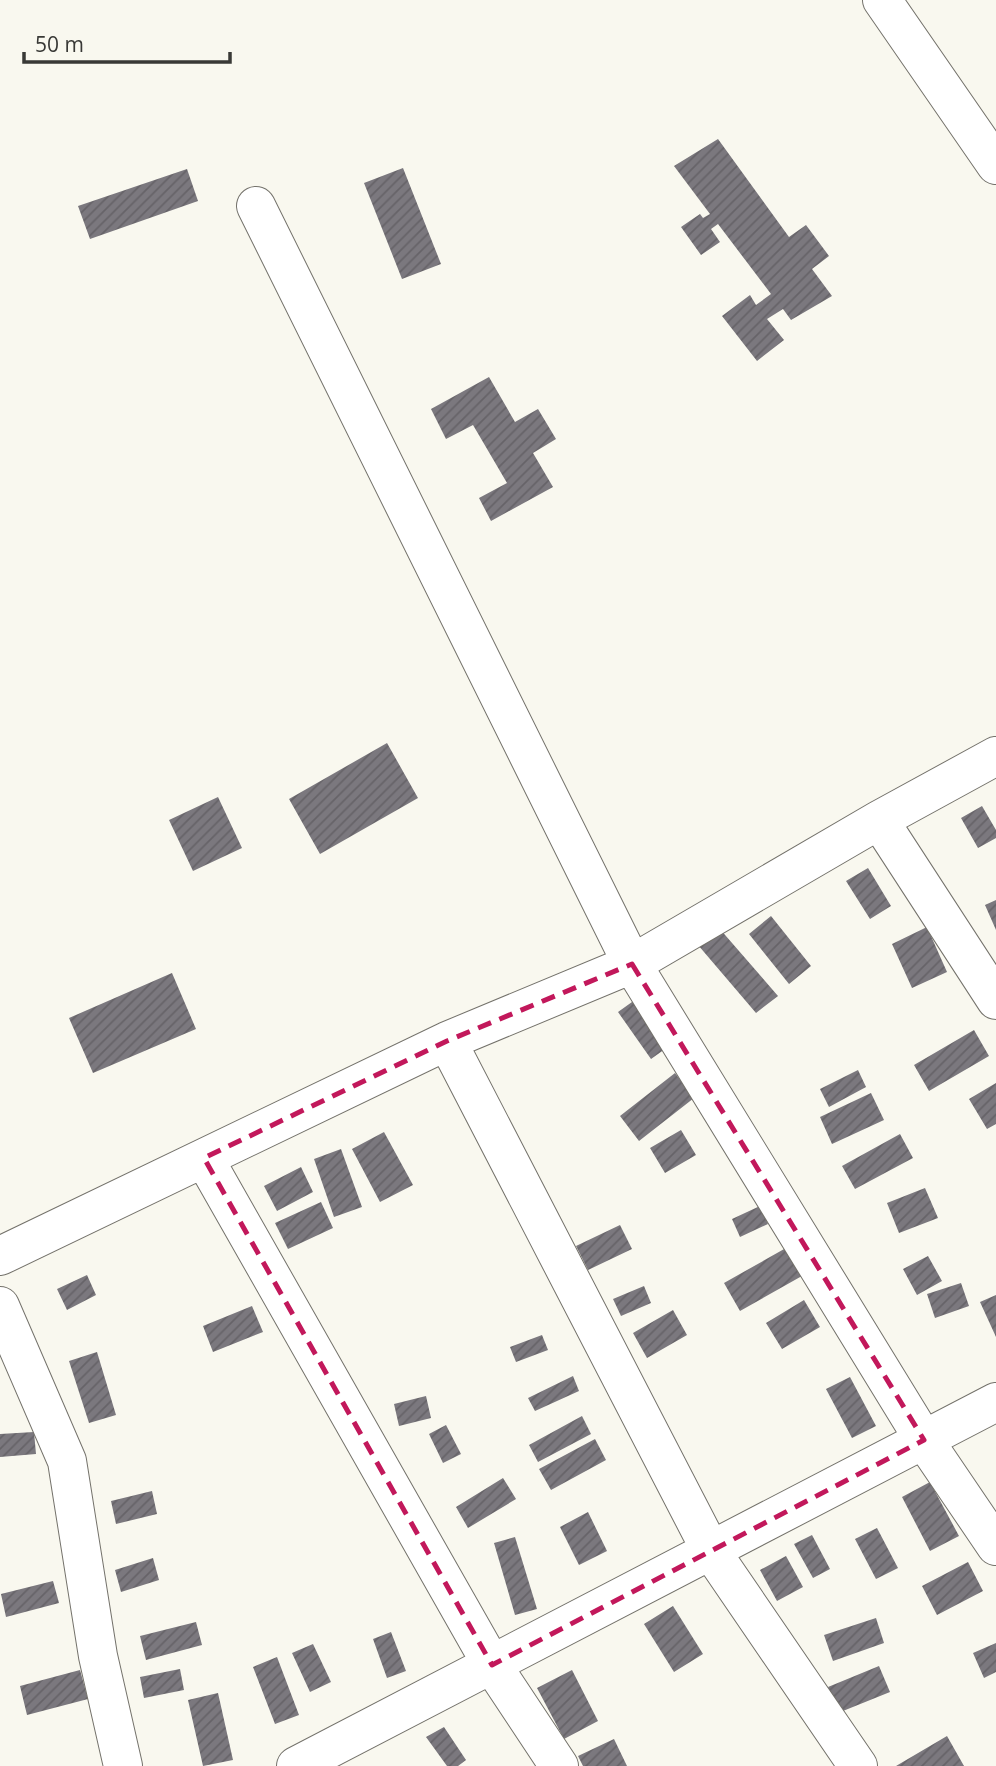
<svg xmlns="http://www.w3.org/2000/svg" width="996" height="1766" viewBox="0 0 996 1766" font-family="'Open Sans',sans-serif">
<defs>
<pattern id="building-hatch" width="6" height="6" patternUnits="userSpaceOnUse" patternTransform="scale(1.75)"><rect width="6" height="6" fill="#7b787e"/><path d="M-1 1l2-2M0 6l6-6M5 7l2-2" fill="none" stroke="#666368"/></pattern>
</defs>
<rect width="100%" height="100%" fill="#f9f8ef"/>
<path fill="url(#building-hatch)" d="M718,139L789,237L806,225L829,256L812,269L832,296L791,320L783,309L767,319L784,340L757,361L722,316L750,295L756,305L771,294L718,224L711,229L720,242L701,255L681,227L700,214L703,218L710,214L674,166Z
M403,168L441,264L402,279L364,183Z
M187,169L198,201L90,239L78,206Z
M489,377L515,422L538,409L556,439L533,453L553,487L491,521L479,498L507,483L473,425L446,439L431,409Z
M387,743L418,798L320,854L289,799Z
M218,797L242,848L193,871L169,820Z
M982,806L996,830V838L978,848L961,818Z
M868,868L891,906L870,919L846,881Z
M996,900V930L985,905Z
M771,916L811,966L789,984L749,934Z
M927,927L947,972L912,988L892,944Z
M719,928L778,996L756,1013L698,945Z
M172,973L196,1029L93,1073L69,1018Z
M639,997L672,1044L651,1059L618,1012Z
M974,1030L989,1056L929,1091L914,1065Z
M858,1070L866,1087L829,1107L820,1089Z
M675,1073L694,1098L639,1141L620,1116Z
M996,1083V1124L987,1129L969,1099Z
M871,1093L884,1120L832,1144L820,1117Z
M681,1130L696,1155L665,1173L650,1148Z
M384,1132L413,1185L380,1202L352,1149Z
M900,1134L913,1158L855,1189L842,1166Z
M341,1149L362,1207L334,1217L314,1159Z
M301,1167L313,1192L277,1211L264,1186Z
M925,1188L938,1218L899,1233L887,1203Z
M321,1202L333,1228L288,1249L275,1223Z
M760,1206L768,1224L740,1237L732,1219Z
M620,1225L632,1249L588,1270L576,1246Z
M793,1244L809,1272L740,1311L724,1283Z
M928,1256L942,1281L917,1295L903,1269Z
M87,1275L96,1295L67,1310L57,1289Z
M961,1283L969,1306L935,1318L927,1294Z
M644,1286L651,1303L621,1316L613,1299Z
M996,1295V1337L980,1302Z
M804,1300L820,1327L782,1349L766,1323Z
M252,1306L263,1332L213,1352L203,1326Z
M673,1310L687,1335L647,1358L633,1333Z
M542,1335L548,1350L516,1362L510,1347Z
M97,1352L116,1415L89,1423L69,1361Z
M573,1376L579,1391L535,1411L528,1398Z
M850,1377L876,1426L852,1438L826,1389Z
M426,1396L431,1418L399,1426L394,1404Z
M582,1416L591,1434L538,1462L529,1445Z
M446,1425L461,1454L443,1463L429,1434Z
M34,1432L36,1454L0,1457V1434Z
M595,1439L606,1460L551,1490L539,1469Z
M503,1478L516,1499L468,1528L456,1507Z
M930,1482L959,1536L930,1551L902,1497Z
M152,1491L157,1514L116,1524L111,1501Z
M588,1512L607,1551L579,1565L560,1527Z
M877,1528L898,1568L876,1579L855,1539Z
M812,1535L830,1569L813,1578L794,1544Z
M515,1537L537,1609L515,1615L494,1543Z
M786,1556L803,1587L777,1601L760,1570Z
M153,1558L159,1580L121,1592L115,1570Z
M968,1562L983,1591L937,1615L922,1586Z
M53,1581L59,1603L6,1617L1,1594Z
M673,1606L703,1654L674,1672L644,1624Z
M876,1618L884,1643L833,1661L824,1635Z
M196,1622L202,1645L146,1660L140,1636Z
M391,1632L406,1671L387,1678L373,1639Z
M996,1643V1672L984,1678L973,1653Z
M313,1644L331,1682L310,1692L292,1653Z
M277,1657L299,1715L275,1724L253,1667Z
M879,1666L890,1692L838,1713L828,1687Z
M180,1669L184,1690L144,1698L140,1677Z
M80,1670L88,1699L27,1715L20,1686Z
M572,1670L598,1721L564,1739L537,1688Z
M218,1693L233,1760L203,1766L188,1700Z
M444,1727L466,1760L458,1766H447L426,1737Z
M947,1736L964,1766H896Z
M614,1739L627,1766H583L578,1756Z"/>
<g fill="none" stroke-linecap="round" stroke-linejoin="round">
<defs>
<path id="minor" d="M882,0L996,165
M256,206L632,964L924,1440L996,1546
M879,820L996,1000
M447,1041L711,1551L858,1766
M204,1158L492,1665L559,1766
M0,1256L447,1041L632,964L879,820L996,756
M0,1306L67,1461L98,1656L123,1766
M296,1766L996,1402"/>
</defs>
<use href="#minor" stroke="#74726b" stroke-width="40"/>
<use href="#minor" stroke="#fff" stroke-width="38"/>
</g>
<path fill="none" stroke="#c2185b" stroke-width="5" stroke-dasharray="14 9" stroke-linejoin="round" d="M632,964L924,1440L492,1665L204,1158L447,1041Z"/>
<path d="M24 52v10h206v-10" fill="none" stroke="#393936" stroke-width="3.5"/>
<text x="35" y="52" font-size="21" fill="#393936" stroke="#f9f8ef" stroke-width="5" paint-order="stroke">50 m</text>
</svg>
